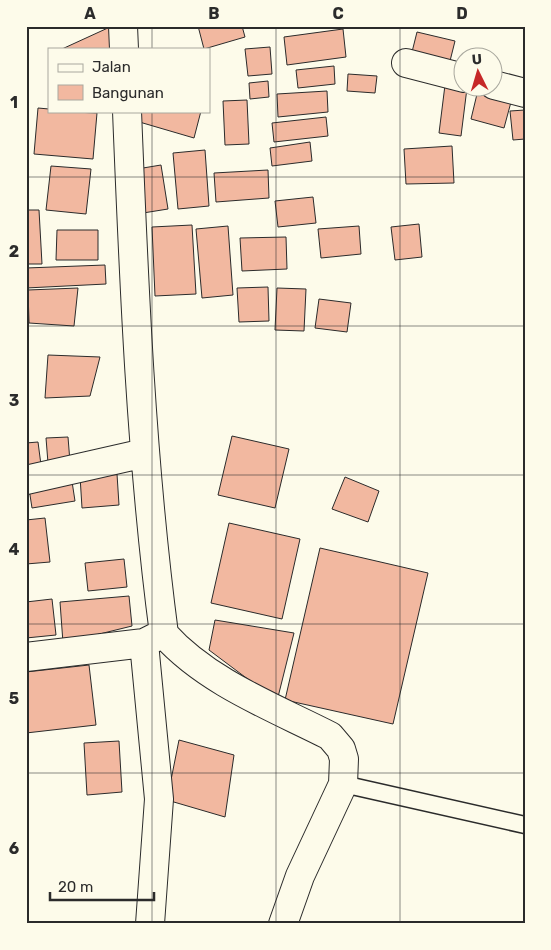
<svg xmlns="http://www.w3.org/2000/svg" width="551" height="950" viewBox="0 0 551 950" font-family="Rubik,sans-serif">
<rect width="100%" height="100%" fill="#fdfbea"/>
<path fill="#f2b8a0" stroke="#2b2b2b" d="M198,26H242L245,37L204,49Z
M110,27L112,49H62Z
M343,29L346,57L287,65L284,37Z
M417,32L455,41L450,61L412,52Z
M270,47L272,74L248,76L245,49Z
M334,66L335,84L298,88L296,70Z
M348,74L377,76L375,93L347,91Z
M268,81L269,97L250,99L249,83Z
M445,85L467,88L461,136L439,133Z
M327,91L328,112L278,117L277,94Z
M477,94L511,102L504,128L471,119Z
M247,100L249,144L225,145L223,101Z
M38,108L49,109V111L97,113L93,159L34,154Z
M525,110V139L513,140L510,111Z
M139,111H201L194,138L136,121Z
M326,117L328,136L274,142L272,123Z
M310,142L312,161L272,166L270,148Z
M452,146L454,183L406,184L404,149Z
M205,150L209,206L178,209L173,153Z
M161,165L168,209L143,213L137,169Z
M51,166L91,169L86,214L46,210Z
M268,170L269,198L216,202L214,173Z
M313,197L316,223L278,227L275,201Z
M26,210H39L42,264H26Z
M419,224L422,257L395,260L391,227Z
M192,225L196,294L155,296L152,227Z
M228,226L233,295L202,298L196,229Z
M359,226L361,254L321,258L318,229Z
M57,230H98V260H56Z
M286,237L287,269L242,271L240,238Z
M105,265L106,284L26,288V268Z
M268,287L269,321L239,322L237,288Z
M78,288L74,326L29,323L28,290Z
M277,288L306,289L304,331L275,330Z
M319,299L351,303L347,332L315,328Z
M48,355L100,357L90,396L45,398Z
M232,436L289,449L275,508L218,495Z
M68,437L70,462L48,463L46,438Z
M38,442L41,465L26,467V443Z
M117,474L119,505L82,508L80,476Z
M71,475L75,501L32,508L28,482Z
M345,477L379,491L368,522L332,509Z
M45,518L50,562L26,564V520Z
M229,523L300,539L282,619L211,603Z
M320,548L428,573L393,724L285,700Z
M124,559L127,587L88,591L85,563Z
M129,596L132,626L63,643L60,602Z
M52,599L56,635L26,638V602Z
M215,620L294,633L277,701L209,650Z
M89,665L96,725L26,733V672Z
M179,740L234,755L225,817L167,800Z
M119,741L122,792L87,795L84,743Z"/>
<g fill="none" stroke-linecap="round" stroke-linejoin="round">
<defs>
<path id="lane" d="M343,784L525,825"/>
<path id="street" d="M123,26L124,49
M406,63L464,78
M494,85L525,93
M127,111C134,286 141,460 164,634C207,682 273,707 330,736L341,749L344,759L343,784L300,876L283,924
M26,480L145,453
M144,643L159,799L150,924
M26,657L144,643L160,635"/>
</defs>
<use href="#lane" stroke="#2b2b2b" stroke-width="19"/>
<use href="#street" stroke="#2b2b2b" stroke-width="30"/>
<use href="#lane" stroke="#fdfbea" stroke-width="16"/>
<use href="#street" stroke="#fdfbea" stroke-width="28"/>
</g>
<path fill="none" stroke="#2b2b2b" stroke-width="1" stroke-opacity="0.55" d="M152,26V49M276,26V924M400,26V924M152,111V924M26,177H525M26,326H525M26,475H525M26,624H525M26,773H525"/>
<rect width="551" height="950" fill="none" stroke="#fdfbea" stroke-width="55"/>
<rect x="48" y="48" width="162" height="65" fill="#fdfbea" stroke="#a9a89e"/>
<rect x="58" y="64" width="25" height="8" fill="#fdfbea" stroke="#a9a89e"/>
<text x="92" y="72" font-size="15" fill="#2b2b2b">Jalan</text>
<rect x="58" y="85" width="25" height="15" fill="#f2b8a0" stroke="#a9a89e"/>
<text x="92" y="98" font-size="15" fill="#2b2b2b">Bangunan</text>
<g transform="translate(478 72) rotate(355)"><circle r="24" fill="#fdfbea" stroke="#a9a89e"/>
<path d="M0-4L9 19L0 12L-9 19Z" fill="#c62828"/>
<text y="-8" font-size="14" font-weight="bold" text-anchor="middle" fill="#2b2b2b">U</text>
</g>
<path d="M50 892v8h104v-8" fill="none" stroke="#2b2b2b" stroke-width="2.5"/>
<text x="58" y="892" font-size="15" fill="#2b2b2b" stroke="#fdfbea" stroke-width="4" paint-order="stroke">20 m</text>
<rect x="28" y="28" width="496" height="894" fill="none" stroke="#2b2b2b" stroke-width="2"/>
<g font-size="16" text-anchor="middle" font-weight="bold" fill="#2b2b2b">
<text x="90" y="19">A</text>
<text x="214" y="19">B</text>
<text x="338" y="19">C</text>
<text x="462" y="19">D</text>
<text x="14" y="108">1</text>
<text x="14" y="257">2</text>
<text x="14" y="406">3</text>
<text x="14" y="555">4</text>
<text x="14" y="704">5</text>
<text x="14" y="854">6</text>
</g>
</svg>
